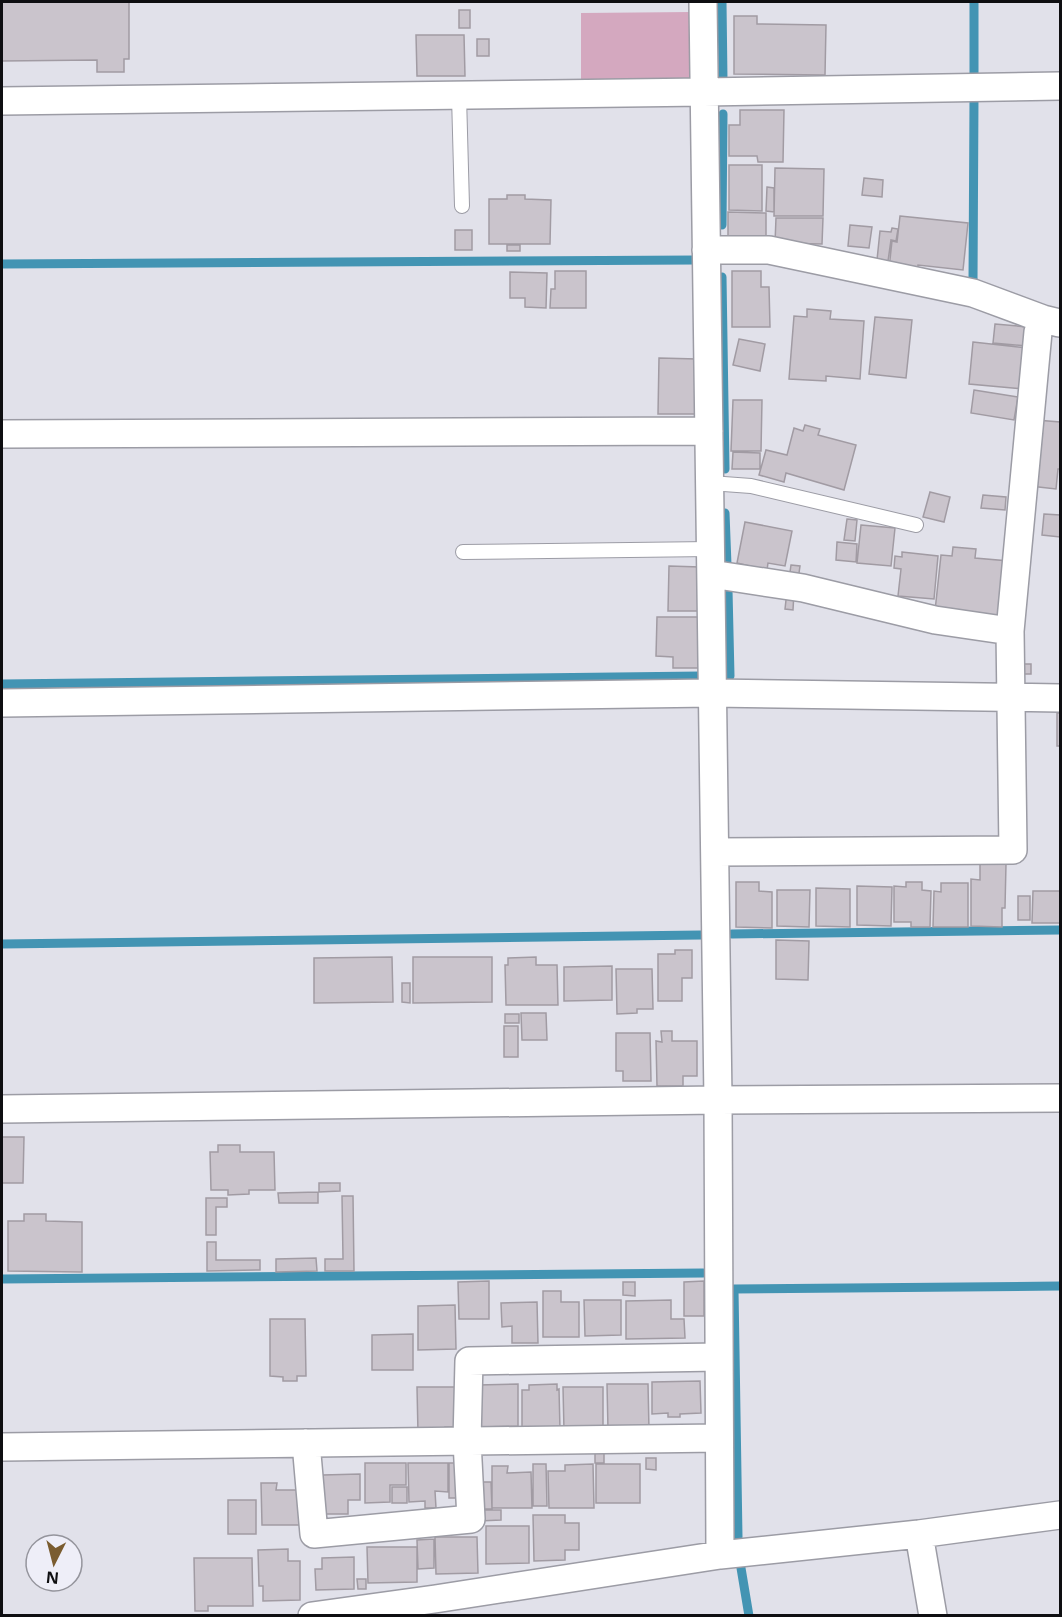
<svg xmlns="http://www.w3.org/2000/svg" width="1062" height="1617" viewBox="0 0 1062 1617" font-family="'Noto Sans',sans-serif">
<rect width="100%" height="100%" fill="#e1e1ea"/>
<path fill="#d4a8bf" d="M691,12L692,87L581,88V13Z"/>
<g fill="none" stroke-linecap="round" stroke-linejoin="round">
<path stroke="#4394b3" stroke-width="9" d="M722,2L723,80
M974,2V76
M722,225L723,114
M2,264L696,260
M722,277L725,469
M973,282L974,98
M725,513L727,565
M727,676H730L728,590
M2,684L701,676
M732,934L1060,930
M2,944L701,935
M2,1279L703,1273
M738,1537L734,1289L1060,1286
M741,1568L749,1616"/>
</g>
<path fill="#cac4cc" stroke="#a19ba3" stroke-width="1.5" d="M2,2H129V59H124V72H97V60L2,61Z
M459,10H470V28H459Z
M734,16H757V24L826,25L825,75L734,74Z
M416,35H464L465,76H417Z
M477,39H489V56H477Z
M740,110H784L783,162H758L757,156H729V125H740Z
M729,165H762V211L729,210Z
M775,168L824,169L823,216H774Z
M864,178L883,180L882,197L862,195Z
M767,187L774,188V212L766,211Z
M507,195H525V199L551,200L550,244H489V199H507Z
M728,212L766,213V240L728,239Z
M900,216L968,223L963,270L918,265L917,272L889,269L892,241L897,242Z
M776,218H823L822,244L775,243Z
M850,225L872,227L869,248L848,246Z
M892,228L898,229L896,241L891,240L888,261L877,260L880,231L891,232Z
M455,230H472V250H455Z
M507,245H520V251H507Z
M555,271H586V308H550L551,289H555Z
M732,271H761V287H769L770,327H732Z
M510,272L547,273L546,308L525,307V298H510Z
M807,309L831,311L830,319L864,321L860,379L826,376V381L789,379L794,316L807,317Z
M875,317L912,320L906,378L869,374Z
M995,324L1028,327L1027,346L993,343Z
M739,339L765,344L760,371L733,365Z
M973,342L1027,348L1023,389L969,384Z
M659,358L697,359V414H658Z
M974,390L1018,397L1014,420L971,413Z
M733,400H762L761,451H731Z
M1036,420L1060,422V469H1058L1056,489L1030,486Z
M805,425L820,429L818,435L856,445L844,490L786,473L784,482L759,475L766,450L787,455L794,428L803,431Z
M733,452L760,453V469H732Z
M930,492L950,497L944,522L923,517Z
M983,495L1006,497L1005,510L981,508Z
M1044,514L1060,515V537L1042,535Z
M847,519L857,520L855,541L844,540Z
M745,522L792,531L785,566L768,563L767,570L737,563Z
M861,525L895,528L891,566L857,563Z
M837,542L857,544L856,562L836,560Z
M953,547L976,549L975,558L1009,561L1004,618L935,611L941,555L952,556Z
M902,552L938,556L934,599L898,596L901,569L894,568L895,556L902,557Z
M791,565L800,566L798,580L789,579Z
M669,566L700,567V611H668Z
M787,591L794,592L793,610L785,609Z
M657,617H699V668H673V657L656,656Z
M1022,664H1031V674H1022Z
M1057,713H1060V746H1057Z
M980,863L1006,864L1005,908H1002V927L971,926V879L980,880Z
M736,882H759V891L772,892V928L736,927Z
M906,882H922V890L931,891L930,927H911V922H894V886L906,887Z
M941,883H968V927H933L934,891L941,892Z
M857,886L892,887L891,926L857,925Z
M816,888L850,889V927L816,926Z
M777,890H810L809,927L777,926Z
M1033,891H1060V923H1032Z
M1018,896H1030V920H1018Z
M776,940L809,941L808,980L776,979Z
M675,950H692V978H682V1001H658V954H675Z
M392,957L393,1002L314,1003V958Z
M413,957H492V1002L413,1003Z
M536,957V965H557L558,1005H506L505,965H508V958Z
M612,966V1000L564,1001V967Z
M616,969H652L653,1009H637V1013L617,1014Z
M402,983H410V1003L402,1002Z
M521,1013H546L547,1040H522Z
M505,1014H519V1023H505Z
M504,1026H518V1057H504Z
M661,1031H672V1041H697V1076H683V1086H657L656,1041L662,1042Z
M616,1033H650L651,1081H623V1071H616Z
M2,1137H24L23,1183H2Z
M218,1145H240V1152H274L275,1190H249V1194L228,1195V1190H211L210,1152H218Z
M319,1183H340V1191L319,1192Z
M318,1192V1203H279L278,1193Z
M342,1196H353L354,1271H325V1259H343Z
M206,1198H227V1207H216V1235H206Z
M24,1214H46V1221L82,1222V1272L8,1271V1221H24Z
M207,1242H216V1260H260V1270L207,1271Z
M316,1258L317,1271L276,1272V1259Z
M489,1281V1319H459L458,1282Z
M704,1281V1316H684V1282Z
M623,1282H635V1296L623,1295Z
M543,1291H561V1302H579V1337H543Z
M584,1300H621V1335L585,1336Z
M671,1300V1319H684L685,1338L626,1339V1301Z
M537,1302L538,1343H512V1326L502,1327L501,1303Z
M455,1305L456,1349L418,1350V1306Z
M270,1319H305L306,1376H297V1381H283V1377L270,1376Z
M413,1334V1370H372V1335Z
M700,1381L701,1413L680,1414V1417H668V1413L652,1414V1382Z
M518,1384V1426L479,1427L478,1385Z
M557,1384V1390L559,1389L560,1430L522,1431V1390H529V1385Z
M607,1384H648L649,1430H608Z
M417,1387H457L458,1427H445V1432L418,1433Z
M563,1387H603V1431H564Z
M595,1453H604V1463H595Z
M646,1458H656V1470L646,1469Z
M365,1463H406V1485H390V1502L365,1503Z
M408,1463H448V1492L435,1491L436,1508H425V1501L409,1502Z
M449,1463H460L461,1498H449Z
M533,1464H546L547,1506H533Z
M593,1464L594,1508H549L548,1471H565V1465Z
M596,1464H640V1503H596Z
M492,1466H508L507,1473L531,1472L532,1508H492Z
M360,1474V1500H348V1514H324L323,1475Z
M479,1482H491L492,1509H479Z
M261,1483H277L276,1490H299L300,1525H262Z
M392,1487H407V1503H392Z
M228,1500H256V1534H228Z
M479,1510H501V1520L479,1521Z
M533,1515H565V1523H579V1550H565V1560L534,1561Z
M486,1526H529V1563L486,1564Z
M435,1537H477L478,1573L436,1574Z
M434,1539V1568L418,1569L417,1540Z
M367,1547H417V1582L368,1583Z
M288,1549V1561H300V1600L263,1601V1586H259L258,1550Z
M354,1557V1589L316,1590L315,1569H322V1558Z
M194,1558H252L253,1606H208V1611H195Z
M357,1579H366V1589H358Z"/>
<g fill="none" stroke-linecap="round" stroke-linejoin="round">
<defs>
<path id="service" d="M459,96L462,206
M710,483L751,486L916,525
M463,552L711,549"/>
<path id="minor" d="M703,2L718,1100L720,1555
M2,101L704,92L1060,86
M706,250H769L973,293L1043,319L1059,323
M2,434L709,431
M711,574L803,588L935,620L1010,631
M2,703L712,693L1060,698
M715,852L1013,850L1010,631L1038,332L1043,319
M2,1109L718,1100L1060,1098
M306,1443L314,1534L471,1519L467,1441L469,1361L719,1357
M2,1447L719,1438
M919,1534L933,1616
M312,1616L435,1599L720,1555L919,1534L1060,1515"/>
</defs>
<use href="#service" stroke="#9c9ca5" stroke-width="16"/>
<use href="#minor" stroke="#9c9ca5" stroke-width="30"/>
<use href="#service" stroke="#fff" stroke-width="14"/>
<use href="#minor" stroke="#fff" stroke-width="27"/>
</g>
<rect width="1062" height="1617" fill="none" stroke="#0e0e11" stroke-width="6"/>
<g transform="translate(54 1563) rotate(186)"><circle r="28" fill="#eeeef8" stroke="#94949c" stroke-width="1.5"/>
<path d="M0-4.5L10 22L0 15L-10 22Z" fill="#7a5c30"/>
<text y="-9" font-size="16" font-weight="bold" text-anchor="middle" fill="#0e0e11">N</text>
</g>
</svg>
